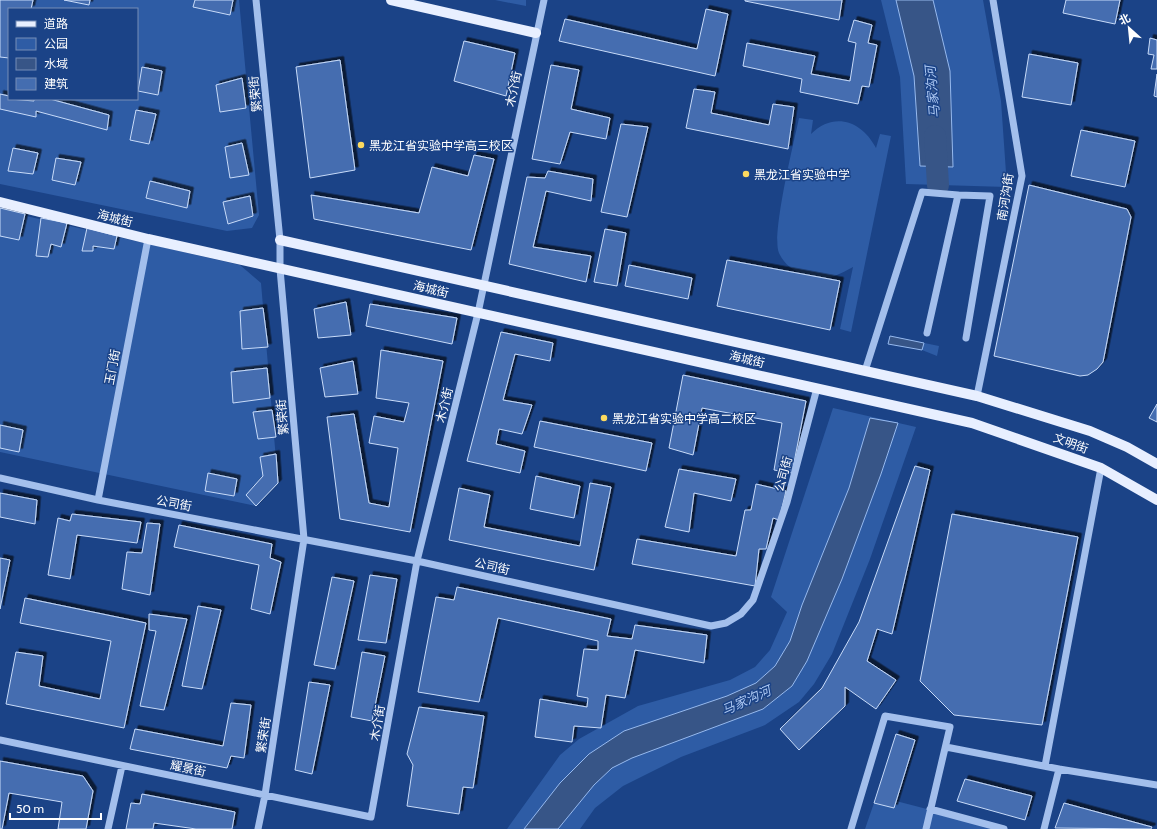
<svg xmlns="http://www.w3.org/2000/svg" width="1157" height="829" viewBox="0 0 1157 829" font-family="Cabin,'Noto Sans SC',sans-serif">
<defs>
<filter id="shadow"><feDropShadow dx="3.5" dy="-3.5" stdDeviation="0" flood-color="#0009"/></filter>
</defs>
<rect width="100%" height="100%" fill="#1b4387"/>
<path fill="#2e5ca5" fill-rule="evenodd" d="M0,0H239L259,215L252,228L227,231L0,184ZM9,9H137V99H9Z
M495,0H526V6Z
M881,0H983L1001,101L1007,187L906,184L900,77Z
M799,118L813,120L811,134C834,111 862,121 876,148L880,134L891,136L851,332L840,329L853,267C832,278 828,281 804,274C793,271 784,264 779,253C771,236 794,142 799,118Z
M0,210L240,265L261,283L278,483L256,506L0,452Z
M890,336L939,346L937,356L922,350L888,344Z
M833,408L916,427L870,559L832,654L814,684L799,702L765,725L681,757L623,786L595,808L580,829H507L560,755L579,739L638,706L730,680L755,667L770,650L787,612L771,597Z
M896,801L1004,829H865L874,803L894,808Z"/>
<path fill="#375587" stroke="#96b9ee" d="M896,0H933L950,71L953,167L920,166L914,76Z
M890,336L924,343L922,350L888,344Z
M870,418L898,423L881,474L842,579L807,661L792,686L763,709L632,758L612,768L594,785L558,829H524L560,783L589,754L624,731L727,696L756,683L775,666L790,641L802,605L849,488Z"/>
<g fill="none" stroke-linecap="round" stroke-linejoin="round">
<path stroke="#375587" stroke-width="22" d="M935,136L938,185"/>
</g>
<path fill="#446db0" stroke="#c8dbf9" filter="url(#shadow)" d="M0,0H33L31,9H9V58L0,57Z
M64,0H90L89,5Z
M195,0H233L230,15L193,7Z
M745,0H842L839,20L745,1Z
M1066,0H1120L1115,24L1063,13Z
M706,9L728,14L715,76L559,41L565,19L697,49Z
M854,20L872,25L868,43L877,45L869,87L862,86L858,104L800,92L802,79L743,66L747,43L815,56L811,74L850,81L856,43L848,41Z
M1150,38L1157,40V69H1151L1154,55L1148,54Z
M464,41L515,53L506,96L454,81Z
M1029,54L1078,63L1071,105L1022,97Z
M340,60L355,170L310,178L296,67Z
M551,65L579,70L571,109L610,118L606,139L570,132L560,164L532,159Z
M142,67L162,71L158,95L138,91Z
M1157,74V97L1154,96Z
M242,78L246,108L220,112L216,85Z
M694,89L715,92L711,113L769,125L773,104L794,107L788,149L686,128Z
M0,94L9,96V99L34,101V99H50L109,115L107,130L36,111V117L0,109Z
M136,110L156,114L149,144L130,140Z
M621,124L648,127L627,217L601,212Z
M1081,130L1135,141L1125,187L1071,176Z
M242,143L249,175L230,178L225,147Z
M13,148L38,153L33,174L8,171Z
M474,155L494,159L471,250L314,219L311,195L419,213L432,167L468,176Z
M56,158L81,162L75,185L52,180Z
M548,171L593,179L591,201L546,191L533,247L591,256L586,282L509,264L527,177L545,178Z
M150,181L190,191L187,208L146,198Z
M1029,185L1127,209L1131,217L1103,362L1097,369L1088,375L1080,376L994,356Z
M250,196L253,216L228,224L223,202Z
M0,208L25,214L19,240L0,236Z
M41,218L67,223L61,247L51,244L48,257L36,256Z
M87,228L117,236L114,249L93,246V251H82Z
M605,229L626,233L617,286L594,282Z
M727,260L840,281L830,330L717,306Z
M629,265L692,278L688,299L625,286Z
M346,302L351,335L318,338L314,309Z
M370,304L457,318L452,344L366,326Z
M263,308L268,347L242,349L240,311Z
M501,332L553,343L550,361L515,354L503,400L532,405L522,434L499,429L496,444L525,451L520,473L467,461Z
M381,350L443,361L410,532L340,519L327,417L354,414L369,503L389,507L398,448L369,443L374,416L404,422L409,403L376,398Z
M353,361L358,394L325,397L320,368Z
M267,368L270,398L233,403L231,372Z
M683,375L806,401L792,473L774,470L782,423L702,408L693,455L669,448Z
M1157,404V422L1149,418Z
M272,410L276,437L258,439L253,412Z
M540,421L652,443L646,471L534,447Z
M0,425L23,430L19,452L0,448Z
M276,454L278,483L256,506L246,495L263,476L260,457Z
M915,466L930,470L892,634L877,629L867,661L896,680L876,709L845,687V706L799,750L780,729L822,688L859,622Z
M679,469L736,479L731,501L694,493L689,532L665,527Z
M208,473L237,479L234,496L205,491Z
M536,476L580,486L574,518L530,509Z
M590,483L611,487L594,570L449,540L459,488L490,495L484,527L580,546Z
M756,484L786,491L779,520L773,518L766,549H759L755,586L632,564L637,539L736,556L745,510H751Z
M0,493L37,500L35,524L0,517Z
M72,514L141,522L137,543L77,535L70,579L48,575L58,518L70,521Z
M952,514L1078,537L1042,725L954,715L920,681Z
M147,523L160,524L150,595L122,589L127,552L142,553Z
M179,525L272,544L270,558L281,562L270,614L251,609L259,565L174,547Z
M0,558L10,560L0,609Z
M370,575L397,579L386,643L358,640Z
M332,577L354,581L335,669L314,665Z
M457,587L611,619L607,636L632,639L635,625L707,635L704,663L635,650L625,698L606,695L601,728L574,726L572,742L535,737L540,699L587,707L588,698L577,696L584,649L598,650V641L498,618L479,702L418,692L436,597L454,600Z
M25,598L146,623L124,728L6,704L16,652L43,656L39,686L100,699L111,641L20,623Z
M198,606L221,610L202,689L182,686Z
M149,614L187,619L164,710L140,706L156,631L149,630Z
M362,652L385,656L372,721L351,717Z
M309,682L330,685L312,774L295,770Z
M231,703L251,705L244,758L231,756L227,768L130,749L135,729L223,746Z
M419,707L484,716L473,788L463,787L459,814L407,806L413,765L407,754Z
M896,734L915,740L894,808L874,803Z
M0,761L83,776L93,791L86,829H58L62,802L9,793L2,829H0Z
M965,779L1032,796L1025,820L957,801Z
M142,794L235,812L232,829H196L154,823L153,829H126L131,803L140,804Z
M1064,803L1152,827L1151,829L1055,828Z"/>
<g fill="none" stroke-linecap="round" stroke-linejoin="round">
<path stroke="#a3bfec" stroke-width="7" d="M256,0L280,240V269L304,539L265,795L258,829
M958,195L990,196L966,338
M865,371L922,192L958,195L927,333
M977,396L1022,176L993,0
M0,478L98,500L417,561L711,626L726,623L741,614L753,600L787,502L817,388
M98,500L148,239
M0,740L371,817L417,561L478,313L544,0
M946,747L1059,769L1157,785
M1045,766L1101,468
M930,809L1004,829
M108,829L122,766
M851,829L885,716L950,727L926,829
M1044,829L1059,769"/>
<path stroke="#e8efff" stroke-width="10" d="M391,0L536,33
M0,202L148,239L972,423L1101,468L1157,500
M280,240L977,396L1090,431L1127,447L1157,464"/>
</g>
<g fill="#fdda5f" stroke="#1b4387" stroke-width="1.5">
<circle cx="361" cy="145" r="4"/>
<circle cx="746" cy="174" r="4"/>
<circle cx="604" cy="418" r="4"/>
</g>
<g text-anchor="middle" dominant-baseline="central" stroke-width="3" stroke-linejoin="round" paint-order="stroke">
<g font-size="12" fill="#fff" stroke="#1b4387">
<text transform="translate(513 89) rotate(-78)">木介街</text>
<text transform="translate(255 94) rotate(-96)">繁荣街</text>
<text transform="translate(1005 197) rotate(-81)">南河沟街</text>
<text transform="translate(115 218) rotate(14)">海城街</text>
<text transform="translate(431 289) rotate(13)">海城街</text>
<text transform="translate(747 359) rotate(13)">海城街</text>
<text transform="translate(112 367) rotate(-79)">玉门街</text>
<text transform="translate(444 405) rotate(-76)">木介街</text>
<text transform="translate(282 417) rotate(-95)">繁荣街</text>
<text transform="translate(1071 443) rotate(20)">文明街</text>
<text transform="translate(783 474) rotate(-75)">公司街</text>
<text transform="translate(174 503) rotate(11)">公司街</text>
<text transform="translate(492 566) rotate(13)">公司街</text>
<text transform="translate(377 723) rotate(-80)">木介街</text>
<text transform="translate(263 735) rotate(-81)">繁荣街</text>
<text transform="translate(188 768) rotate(12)">耀景街</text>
</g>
<g font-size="12" fill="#fff" stroke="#1b4387" text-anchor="start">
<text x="369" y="145">黑龙江省实验中学高三校区</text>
<text x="754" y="174">黑龙江省实验中学</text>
<text x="612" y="418">黑龙江省实验中学高二校区</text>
</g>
<g font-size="13" font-style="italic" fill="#aec9f3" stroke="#1b4387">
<text transform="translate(932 92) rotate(-95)">马家沟河</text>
<text transform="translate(746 700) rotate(-24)">马家沟河</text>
</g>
</g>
<rect x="8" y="8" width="130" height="92" fill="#1b4387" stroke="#768eb7"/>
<rect x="16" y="21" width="20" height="6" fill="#e8efff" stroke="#768eb7"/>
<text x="44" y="28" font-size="12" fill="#ffffff">道路</text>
<rect x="16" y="38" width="20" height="12" fill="#2e5ca5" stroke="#768eb7"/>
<text x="44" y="48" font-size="12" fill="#ffffff">公园</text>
<rect x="16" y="58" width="20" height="12" fill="#375587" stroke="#768eb7"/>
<text x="44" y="68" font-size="12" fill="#ffffff">水域</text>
<rect x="16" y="78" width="20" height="12" fill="#446db0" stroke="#768eb7"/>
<text x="44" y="88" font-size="12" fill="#ffffff">建筑</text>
<g transform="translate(1129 28) rotate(333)" stroke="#1b4387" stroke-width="3" paint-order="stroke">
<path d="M0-3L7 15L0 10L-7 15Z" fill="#ffffff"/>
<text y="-6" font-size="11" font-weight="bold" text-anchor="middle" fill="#ffffff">北</text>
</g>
<path d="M10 813v6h91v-6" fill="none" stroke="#ffffff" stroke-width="2"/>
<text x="16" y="813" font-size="12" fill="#ffffff" stroke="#1b4387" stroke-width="3" paint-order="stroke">50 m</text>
</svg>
